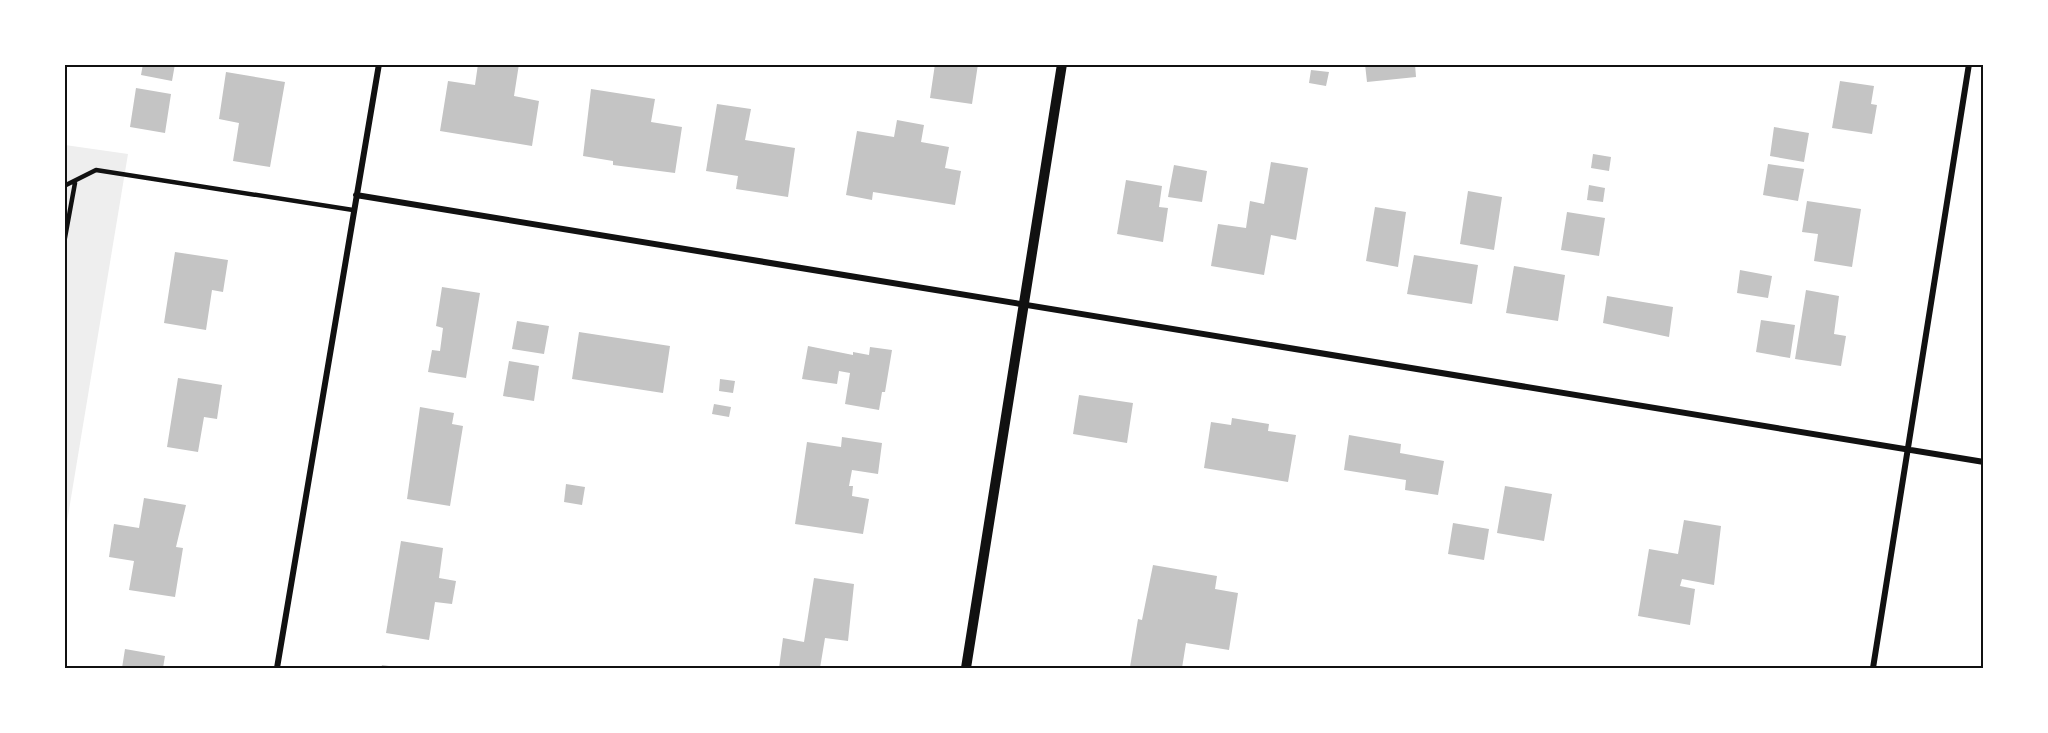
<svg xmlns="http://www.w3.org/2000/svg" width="2048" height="733" viewBox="0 0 2048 733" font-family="Lato,sans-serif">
<rect width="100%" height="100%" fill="#fff"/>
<path fill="#eee" d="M65,145L128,154L65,534Z"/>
<path fill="#c4c4c4" d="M143,64H175L172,81L141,75Z
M478,64H519L514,96L539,101L532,146L440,131L448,81L475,85Z
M935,64H978L972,104L930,98Z
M1365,64H1415L1416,77L1367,82Z
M1311,70L1329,72L1326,86L1309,83Z
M226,72L285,82L270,167L233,161L239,123L219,119Z
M1840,81L1874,86L1871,104L1877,105L1872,134L1832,128Z
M136,88L171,94L165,133L130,127Z
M591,89L655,99L651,122L682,127L675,173L613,165V161L583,156Z
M717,104L751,109L745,140L795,148L788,197L736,189L738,176L706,171Z
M897,120L924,125L921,142L949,147L945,168L961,171L955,205L873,192L872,200L846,195L857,131L894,137Z
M1774,127L1809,133L1804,162L1770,156Z
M1593,154L1611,157L1609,171L1591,168Z
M1271,162L1308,168L1296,240L1271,235L1264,275L1211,266L1218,224L1246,228L1250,201L1264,204Z
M1768,164L1804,169L1798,201L1763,195Z
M1174,165L1207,171L1202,202L1168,197Z
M1126,180L1162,186L1159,207L1168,208L1163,242L1117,234Z
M1589,185L1605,188L1603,202L1587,200Z
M1468,191L1502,197L1494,250L1460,244Z
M1807,201L1861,209L1852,267L1814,261L1818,234L1802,232Z
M1375,207L1406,212L1398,267L1366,261Z
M1567,212L1605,218L1599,256L1561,250Z
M175,252L228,260L223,292L212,290L206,330L164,323Z
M1414,255L1478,265L1472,304L1407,294Z
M1514,266L1565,275L1558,321L1506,313Z
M1740,270L1772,276L1768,298L1737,293Z
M442,287L480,293L466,378L428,372L432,350L440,351L443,328L436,326Z
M1806,290L1839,296L1834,334L1846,336L1841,366L1795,359Z
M1607,296L1673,307L1669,337L1603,323Z
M1761,320L1795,325L1790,358L1756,352Z
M517,321L549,326L544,354L512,349Z
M579,332L670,346L663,393L572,379Z
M808,346L853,355V352L869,355L870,347L892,350L885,392H882L879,410L845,404L850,373L839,371L837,384L802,379Z
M509,361L539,366L534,401L503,396Z
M178,378L222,385L217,419L204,417L198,452L167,447Z
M720,379L735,381L733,393L719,391Z
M1079,395L1133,403L1127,443L1073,434Z
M714,404L731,407L729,417L712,414Z
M420,407L454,413L452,424L463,426L450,506L407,499Z
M1232,418L1269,424L1268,431L1296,435L1288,482L1204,468L1211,422L1231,425Z
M1349,435L1401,444L1400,453L1444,461L1438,495L1405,490L1406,480L1344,470Z
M842,437L882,443L878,474L852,470L849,486H853L852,496L869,499L863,534L795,524L807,442L841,447Z
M566,484L585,487L582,505L564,502Z
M1505,486L1552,494L1544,541L1497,533Z
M144,498L186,505L176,547L183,548L175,597L129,590L134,561L109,557L114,524L139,528Z
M1684,520L1721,526L1714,585L1682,579L1680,586L1695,589L1690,625L1638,616L1649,549L1678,554Z
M1453,523L1489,529L1484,560L1448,554Z
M401,541L443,548L439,578L456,581L452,604L435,602L429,640L386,633Z
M1153,565L1217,576L1215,589L1238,593L1229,650L1186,643L1182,668L1130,667L1138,619L1142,620Z
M814,578L854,584L848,641L825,638L820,668H779L783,638L804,642Z
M125,649L165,656L163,668H122Z
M382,665L396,667V668H381Z"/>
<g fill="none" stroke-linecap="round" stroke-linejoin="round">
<path stroke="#111" stroke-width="4.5" d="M64,186L96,170L353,210
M64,243L75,183"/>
<path stroke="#111" stroke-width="6" d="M356,195L1984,462
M277,668L379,64
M1873,668L1969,64"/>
<path stroke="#111" stroke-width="10" d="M966,668L1062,64"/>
</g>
<rect width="2048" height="733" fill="none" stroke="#ffffff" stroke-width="132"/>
<rect x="66" y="66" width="1916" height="601" fill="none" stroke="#111" stroke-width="2"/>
</svg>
